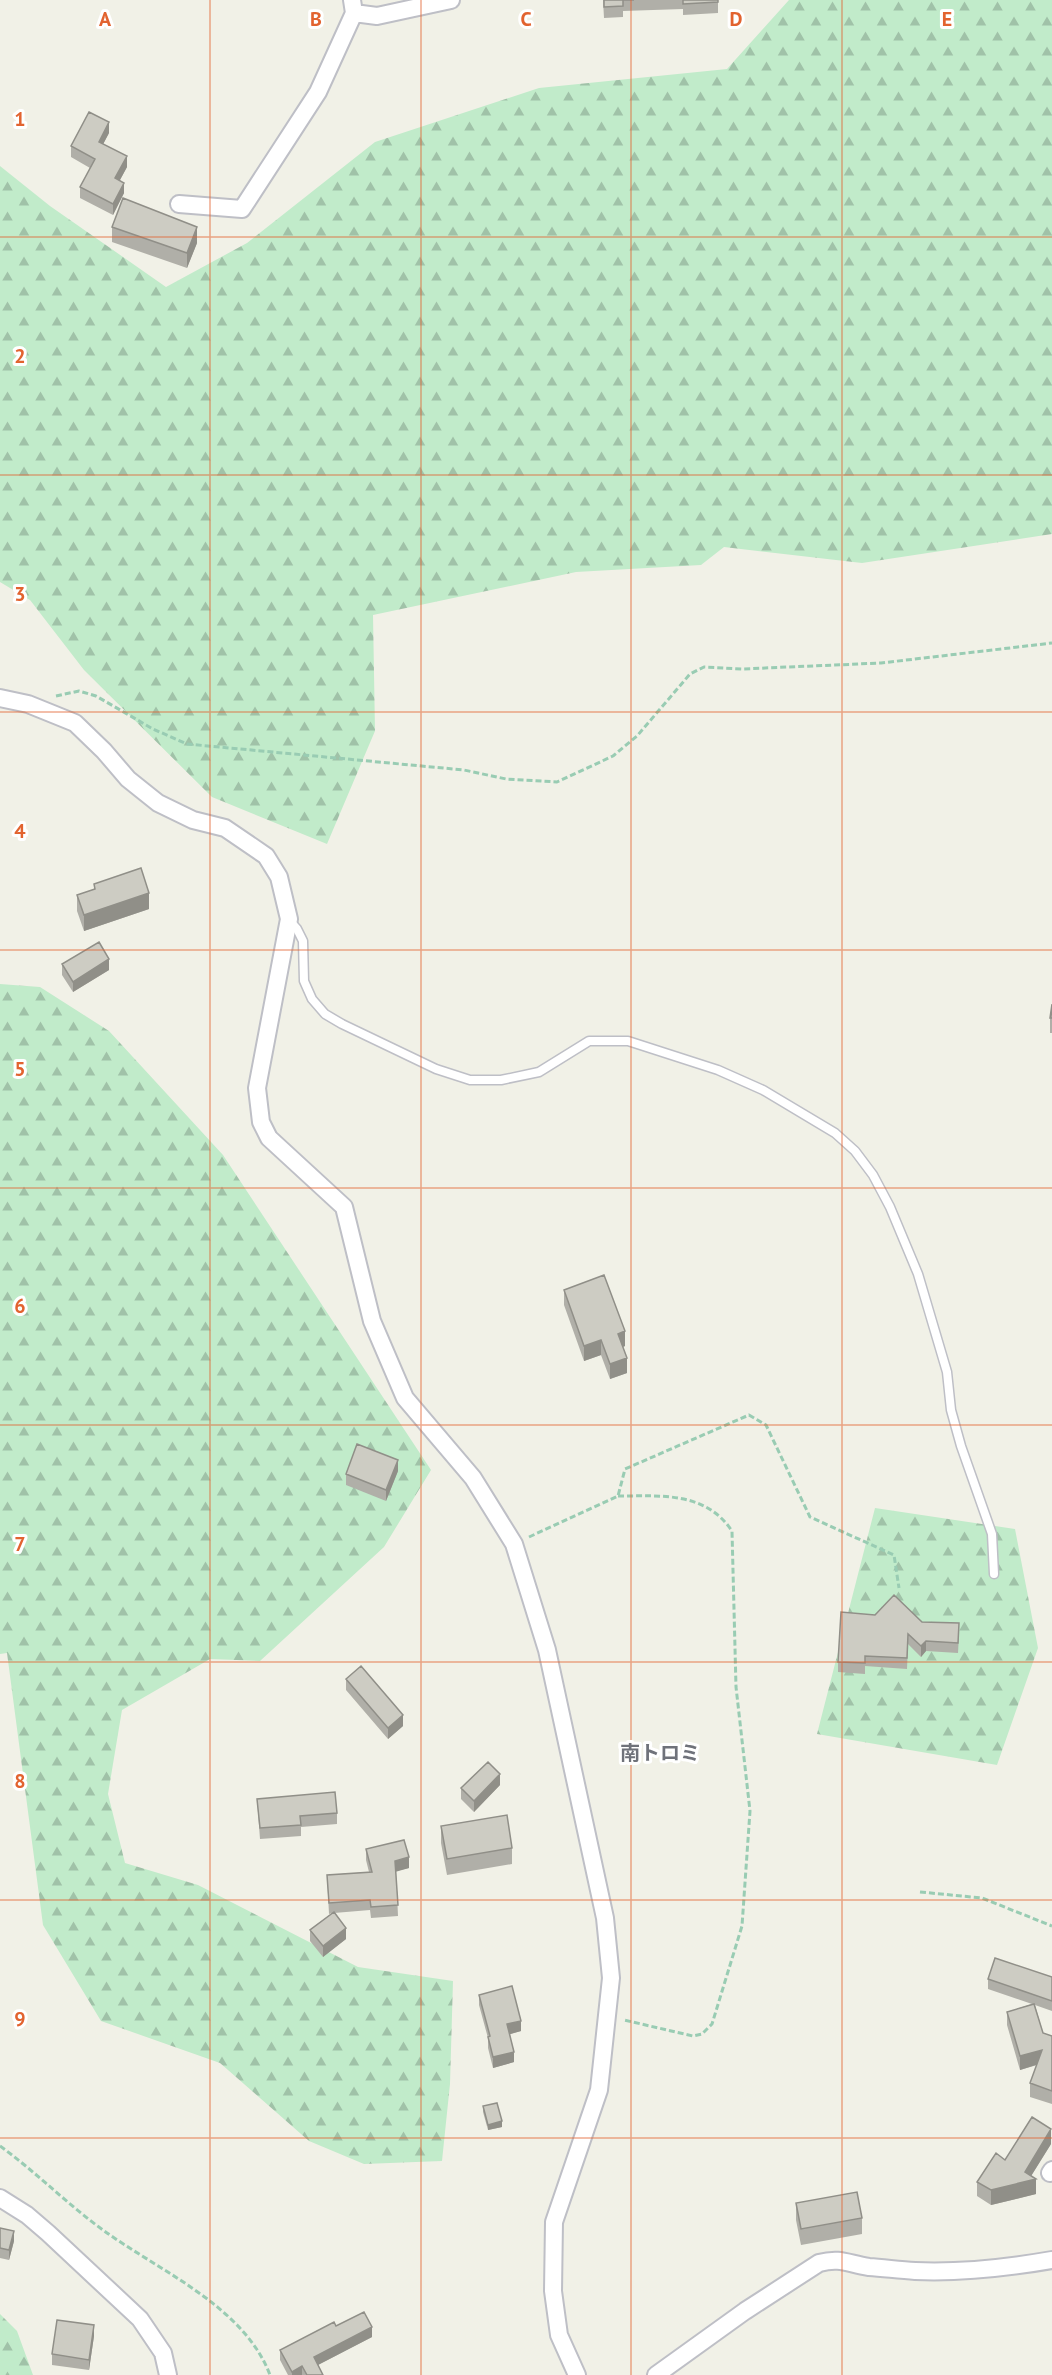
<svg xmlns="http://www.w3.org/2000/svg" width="1052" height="2375" viewBox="0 0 1052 2375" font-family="'PT Sans','Noto Sans JP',sans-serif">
<defs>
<pattern id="forest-firs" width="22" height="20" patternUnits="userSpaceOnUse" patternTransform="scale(1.5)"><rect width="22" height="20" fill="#c1ebca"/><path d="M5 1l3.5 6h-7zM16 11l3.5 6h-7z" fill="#a0c2a8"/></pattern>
</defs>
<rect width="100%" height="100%" fill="#f1f1e7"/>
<path fill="url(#forest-firs)" d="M789,0H1052V534L862,563L724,547L701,565L576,572L373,615L375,731L327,844L212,797L84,670L30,600L0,582V166L50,206L166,287L247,243L375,142L539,88L727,69Z
M0,984L40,987L109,1031L223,1155L431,1470L384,1547L260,1661L210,1659L122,1710L108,1794L125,1863L198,1885L358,1967L453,1981L450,2084L442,2161L364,2164L309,2141L220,2063L101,2021L43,1925L7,1653L0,1654Z
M875,1508L1015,1529L1038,1648L997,1765L817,1734Z
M0,2314L17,2331L33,2375H0Z"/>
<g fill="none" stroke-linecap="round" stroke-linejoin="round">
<defs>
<path id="service" d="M289,920L297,929L303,941L304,981L312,999L325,1014L342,1024L436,1069L470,1080H501L539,1072L589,1041H628L718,1070L763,1090L835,1133L855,1151L873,1175L890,1207L918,1274L947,1372L951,1410L961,1446L992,1534L994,1574"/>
<path id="minor" d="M354,13L377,16L451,0
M179,204L242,209L318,92L354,13L352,0
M0,698L28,704L75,723L104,751L128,779L158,803L193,820L225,828L266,856L279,877L289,919L257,1088L261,1122L269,1138L344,1207L372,1321L405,1398L473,1478L514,1544L547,1650L605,1918L611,1978L599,2090L554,2222L553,2291L559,2335L577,2375
M1050,2173L1052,2170
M0,2198L27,2215L48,2233L140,2319L163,2353L168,2375
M656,2375L745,2311L819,2263C841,2257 848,2264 869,2267C884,2268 899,2270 915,2271C961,2273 1006,2268 1052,2260"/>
</defs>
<use href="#service" stroke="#bebfc6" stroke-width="11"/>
<use href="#minor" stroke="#bebfc6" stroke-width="20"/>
<path stroke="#99ccb3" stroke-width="3" stroke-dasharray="6 3" stroke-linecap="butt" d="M56,696L79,691L96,696L153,729L187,744L464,770L506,779L557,782L613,756L637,736L690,674L704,667L742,669L881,663L1052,643
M618,1496C661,1496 705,1491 732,1531L736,1687L750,1811L742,1926L712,2024L702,2034L693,2036L624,2020
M529,1537L618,1496L625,1469L749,1415L766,1425L810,1517L894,1555L899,1588
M920,1892L982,1898L1052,1926
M0,2146C36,2172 67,2204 103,2230C159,2271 244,2306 270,2375"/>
<use href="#service" stroke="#fff" stroke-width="8"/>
<use href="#minor" stroke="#fff" stroke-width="16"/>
</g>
<path fill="#b0afa8" d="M603,0H718V13L683,15V9L623,11V17L604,18Z
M109,133L103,144L127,167L120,180L124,193L113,215L80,198V187L90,168L71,157V146Z
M112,227L197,243L187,268L112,242Z
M94,884L149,909L84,931L77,911V895L94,889Z
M62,964L109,970L73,992L62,975Z
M1052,1004V1033H1050V1018Z
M564,1290L625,1346L623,1347L627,1373L610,1379L601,1355L584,1361L564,1305Z
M398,1471L386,1501L346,1485V1474Z
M922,1622L959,1634L958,1653L926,1651L921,1657L908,1644L907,1669L865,1666V1674L838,1672V1662Z
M346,1679L403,1726L388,1739L346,1690Z
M500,1785L474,1812L461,1799V1788Z
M257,1799L337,1813V1824L301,1827V1836L260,1839Z
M441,1826L512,1848V1864L447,1875L441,1843Z
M366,1849L409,1868L396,1871L398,1916L371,1918L370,1910L334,1913L346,1939L323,1957L310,1941V1930L332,1913L329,1914L327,1875L369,1872L366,1860Z
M1052,1977V2011L1035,2005L1043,2033L1052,2036V2104L1030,2097V2083L1037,2065L1020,2070L1007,2025V2012L1032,2004L988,1989V1979Z
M479,1995L521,2031L510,2034L514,2062L493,2068L488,2048V2038L479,2005Z
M483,2106L502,2127L488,2130L483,2112Z
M1051,2144L1031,2176L1036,2194L991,2205L977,2196V2182L1005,2160Z
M796,2203L862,2218V2234L801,2245L796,2220Z
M0,2228L14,2241L9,2260L0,2258Z
M336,2326L372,2337L318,2365L323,2375H288L280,2360V2350Z
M94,2336L89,2370L52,2365V2354Z"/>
<path fill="#908f88" d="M109,122V133L99,152V142Z
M127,156V167L115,189V178Z
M124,183V193L113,215V204Z
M197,227V243L187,268V253Z
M149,893V909L84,931V915Z
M109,959V970L73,992V982Z
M625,1331V1346L618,1349V1334Z
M601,1340V1355L584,1361V1346Z
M627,1358V1373L610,1379V1364Z
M398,1460V1471L386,1501V1490Z
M926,1641V1651L921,1657V1646Z
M403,1715V1726L388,1739V1728Z
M500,1774V1785L474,1812V1801Z
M409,1857V1868L395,1872V1861Z
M346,1928V1939L323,1957V1946Z
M521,2021V2031L507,2035V2024Z
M1042,2050V2063L1020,2070V2056Z
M514,2052V2062L493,2068V2057Z
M502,2121V2127L488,2130V2125Z
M1051,2129V2144L1028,2181L1036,2179V2194L991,2205V2190L1025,2172Z
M14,2231V2241L9,2260V2250Z
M94,2325V2336L89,2370V2360Z
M372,2327V2337L314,2367V2357Z
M302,2366V2375H292V2372Z"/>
<path fill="#cdccc3" stroke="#908f88" stroke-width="1.5" d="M604,0H634H623V6L604,7Z
M683,0H718V2L683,4Z
M89,112L109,122L99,142L127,156L115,178L124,183L113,204L80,187L95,159L71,146Z
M123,198L197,227L187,253L112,227Z
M141,868L149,893L84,915L77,895L95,889L94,884Z
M99,942L109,959L73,982L62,964Z
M1052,1004V1018H1050Z
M604,1275L625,1331L618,1334L627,1358L610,1364L601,1340L584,1346L564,1290Z
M357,1444L398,1460L386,1490L346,1474Z
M894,1595L922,1622L959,1623L958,1643L926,1641L921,1646L908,1634L907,1658L865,1656V1663L838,1662L841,1612L875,1615Z
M361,1666L403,1715L388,1728L346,1679Z
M488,1762L500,1774L474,1801L461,1788Z
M335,1792L337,1813L300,1816L301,1825L260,1828L257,1799Z
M507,1815L512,1848L447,1859L441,1826Z
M404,1840L409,1857L395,1861L398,1905L371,1907L370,1900L329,1903L327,1875L372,1872L366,1849Z
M334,1912L346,1928L323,1946L310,1930Z
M995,1958L1052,1977V2001L988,1979Z
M512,1986L521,2021L507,2024L514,2052L493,2057L488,2037L490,2036L479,1995Z
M1034,2004L1043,2033L1052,2036V2091L1030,2083L1042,2050L1020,2056L1007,2012Z
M497,2103L502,2121L488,2125L483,2106Z
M1032,2117L1051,2129L1025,2172L1036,2179L991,2190L977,2182L996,2153L1005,2160Z
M857,2192L862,2218L801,2229L796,2203Z
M0,2228L14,2231L9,2250L0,2248Z
M364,2312L372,2327L314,2357L323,2375H307L302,2366L292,2372L280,2350L334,2322L336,2326Z
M57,2320L94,2325L89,2360L52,2354Z"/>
<path fill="none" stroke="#e2632f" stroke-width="1.5" stroke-opacity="0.55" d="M210,0V2375M421,0V2375M631,0V2375M842,0V2375M0,237H1052M0,475H1052M0,712H1052M0,950H1052M0,1188H1052M0,1425H1052M0,1662H1052M0,1900H1052M0,2138H1052"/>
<g text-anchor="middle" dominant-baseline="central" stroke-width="6" stroke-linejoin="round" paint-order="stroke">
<g font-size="20" font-weight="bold" fill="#6f727a" stroke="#fff">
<text x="660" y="1753">南トロミ</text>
</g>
</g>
<g font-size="20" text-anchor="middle" font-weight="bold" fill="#e2632f" stroke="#fff" stroke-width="6" stroke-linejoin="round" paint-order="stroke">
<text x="105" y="26">A</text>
<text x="316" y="26">B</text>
<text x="526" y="26">C</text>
<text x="736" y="26">D</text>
<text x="947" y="26">E</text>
<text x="20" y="126">1</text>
<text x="20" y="363">2</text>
<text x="20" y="601">3</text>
<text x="20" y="838">4</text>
<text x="20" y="1076">5</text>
<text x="20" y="1313">6</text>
<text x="20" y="1551">7</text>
<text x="20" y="1788">8</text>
<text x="20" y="2026">9</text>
</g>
</svg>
